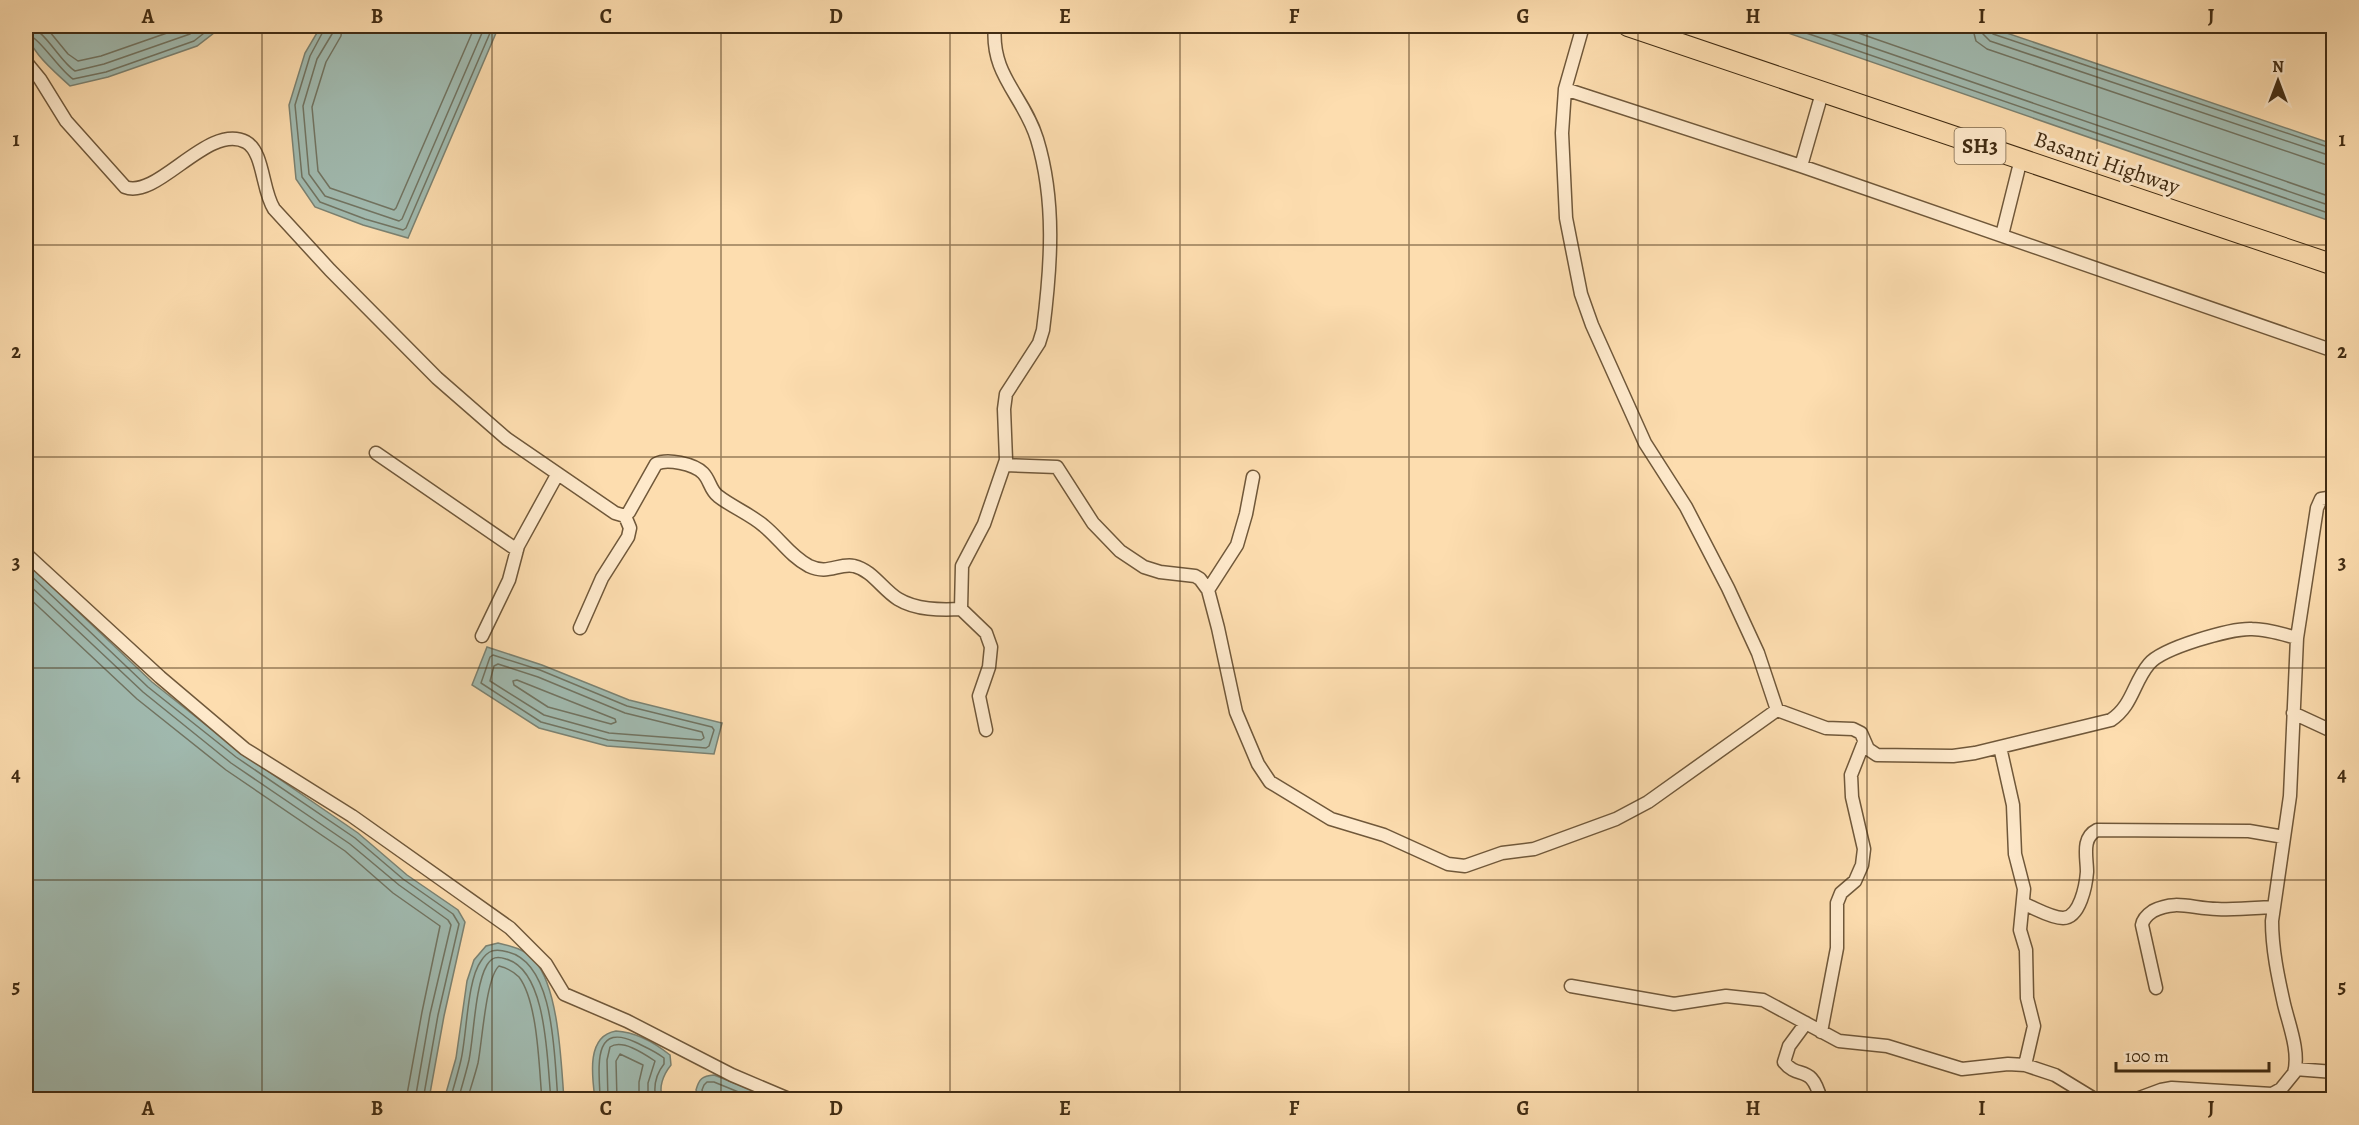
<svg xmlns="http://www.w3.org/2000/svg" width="2359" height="1125" viewBox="0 0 2359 1125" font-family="Alegreya,serif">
<rect width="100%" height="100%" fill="#fdddaf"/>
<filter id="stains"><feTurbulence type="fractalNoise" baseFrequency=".00333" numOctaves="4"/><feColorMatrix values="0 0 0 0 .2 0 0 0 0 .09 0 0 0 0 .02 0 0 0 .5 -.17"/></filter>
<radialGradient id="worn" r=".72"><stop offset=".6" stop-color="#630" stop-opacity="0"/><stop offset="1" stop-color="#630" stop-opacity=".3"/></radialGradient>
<path fill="#a1bbb1" stroke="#7b8272" stroke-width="1.5" d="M26,26H223L197,46L108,77L70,86C54,71 26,49 26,26Z
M321,26H499L408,238L363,225L315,207L296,179L289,105L305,53Z
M1768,26H1986L2333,144V222Z
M26,562L152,682L240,752L358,833L407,875L458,910L465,922L444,1016L429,1099H26Z
M487,647L542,665L629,700L722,723L714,754L607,746L539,728L472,685Z
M498,943C511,946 525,949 535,961C559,989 561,1063 564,1099L444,1100L456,1058L467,981L474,960L486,946Z
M616,1031C635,1032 655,1043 670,1055L671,1065C663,1075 658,1088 663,1099H595C592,1076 586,1036 616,1031Z
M714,1075L775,1099H700L696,1090C699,1079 702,1076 714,1075Z"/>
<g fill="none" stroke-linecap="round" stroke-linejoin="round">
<path stroke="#717462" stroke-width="1.5" d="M26,26C44,27 59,61 75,71L104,64L190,34L201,26
M45,26L68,54L78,61L101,56L187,26
M326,26L310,56L295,105L302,177L320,202L365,219L403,230L406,228L493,26
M333,26L332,34L317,59L303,106L309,174L325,196L399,221L402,219L485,26
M342,26L341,36L326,62L312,107L318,171L330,188L394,210L396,208L475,26
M1786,26L2334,215
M1810,26L2334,207
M1838,26L2334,198
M1972,26L1976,41L1987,49L2324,164L2334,166
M1981,26L1983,34L1990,41L2334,157
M1988,26L1989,31L1993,34L2334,149
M26,34C39,36 59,70 73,79L106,72L194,41L213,26
M26,571L148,687L236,757L355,838L403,879L453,914L459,924L438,1015L423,1100
M26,582L143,692L231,763L350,844L399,885L448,920L451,925L430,1014L415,1100
M26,595L137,699L226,770L345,851L393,893L440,926L422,1012L406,1100
M493,655L540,670L627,706L712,727L714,730L709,746L706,748L608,740L541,722L481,683L490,657Z
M498,664L538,677L625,713L702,732L704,738L701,740L609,733L544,715L490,681L494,666Z
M517,680L615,719L616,722L611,724L548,707L514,685L513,681Z
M450,1100C454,1086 458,1073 461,1060C467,1034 467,980 481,961C488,950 495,948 508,952C556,964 554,1059 558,1100
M458,1100C462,1086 466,1073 469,1060C474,1035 475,985 487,965C492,957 497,956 506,959C548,970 547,1064 551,1100
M467,1100C471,1087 475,1075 478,1063C482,1043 486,977 499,966C507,968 513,971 519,977C538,1002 539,1068 542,1100
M600,1100C600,1073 590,1021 635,1042C645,1047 655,1051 664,1058V1064C656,1074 653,1086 656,1100
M608,1100L607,1060L610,1047C622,1039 643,1053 655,1061L648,1083V1100
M617,1100L616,1061L620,1054L643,1065L639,1082V1100
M705,1100L702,1090L704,1085L707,1082H714L758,1100"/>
<defs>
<path id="minor" d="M1583,26L1565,89L1562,133L1566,218L1581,294L1592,325L1645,443L1686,507L1728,588L1758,653L1777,710L1826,728L1853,729L1861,733L1868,749L1877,755L1953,756L1975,753L2111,720C2133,705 2133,683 2149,664C2162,648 2231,628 2252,629C2267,629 2282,634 2297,638
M26,62L40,79L66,121L125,187C158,200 208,122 246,142C264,152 262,191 274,209L330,270L437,378L507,439L615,513L625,516L629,512L656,464C667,458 694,464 703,473C710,480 710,490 718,496C732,507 750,514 764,526C780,539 790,556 809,566C828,575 838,563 854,566C872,570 883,590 898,599C916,610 940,610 961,609
M1565,89L1801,166L2334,351
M1801,166L1822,93
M2002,235L2021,159
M376,453L517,550
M1005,465L1057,467L1093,523L1120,551L1144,567L1160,572L1195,576L1200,579L1208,590L1218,628L1236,712L1258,764L1270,782L1331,819L1384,835L1448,864L1465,866L1502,853L1534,849L1616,819L1648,802L1777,710
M26,554L160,677L245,749L352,816L510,928L546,964L564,994L627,1021L732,1075L791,1100
M1208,590L1237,545L1246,514L1253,477
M580,628L602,578L628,537L630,528L625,516
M482,636L509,580L518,546L557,475
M2293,713L2334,732
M986,730L979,696L989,667L991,647L986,633L961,609L962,566L984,524L1006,460L1004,409L1006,394L1039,343L1043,330C1051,267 1056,201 1037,139C1024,96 990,75 995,26
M2000,747L2013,805L2015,854L2024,889L2020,930L2026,950L2027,998L2034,1026L2025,1065
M2024,904C2035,908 2051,918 2063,918C2080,918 2086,885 2087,872C2087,857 2081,838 2097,830L2249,831L2284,837
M1571,986L1674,1004L1726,996L1763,1000L1839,1041L1887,1046L1962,1069L2008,1064L2025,1065L2055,1075L2096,1100
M2156,988L2142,925C2143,919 2147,915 2153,911C2176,899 2193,909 2217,909C2236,910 2255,908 2273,907
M1806,1023L1789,1046L1784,1062C1799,1081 1811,1062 1821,1100
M1821,1032L1837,948V903L1841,893L1855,881L1862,865L1864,849L1852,797L1851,775L1864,742
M2295,1069L2334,1072
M2134,1100L2161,1090L2172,1088L2272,1094L2281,1089L2294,1073C2300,1052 2289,1025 2284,1004C2278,977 2272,949 2272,921L2290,796L2297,638L2317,508L2321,499L2334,497"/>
<path id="primary" d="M1628,26L2334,265"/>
</defs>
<use href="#minor" stroke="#70583a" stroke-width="15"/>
<use href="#primary" stroke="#412c13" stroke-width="22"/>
<use href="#minor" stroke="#fee9cb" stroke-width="12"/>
<use href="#primary" stroke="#fdddaf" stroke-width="20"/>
</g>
<path fill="none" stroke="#412c13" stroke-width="1.5" stroke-opacity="0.55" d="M262,26V1100M492,26V1100M721,26V1100M950,26V1100M1180,26V1100M1409,26V1100M1638,26V1100M1867,26V1100M2097,26V1100M26,245H2334M26,457H2334M26,668H2334M26,880H2334"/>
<g text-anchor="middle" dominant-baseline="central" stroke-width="6" stroke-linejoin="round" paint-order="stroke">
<rect fill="#fee9cb" stroke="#7a654a" stroke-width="1.5" x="1954.5" y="128" width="51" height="36" rx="4.5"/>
<g font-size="21" font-weight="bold" fill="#412c13">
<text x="1980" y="146">SH3</text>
</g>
<g font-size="22" fill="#412c13" stroke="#fee9cb">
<text transform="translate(2107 163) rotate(19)">Basanti Highway</text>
</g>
</g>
<rect width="2359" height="1125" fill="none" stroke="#fdddaf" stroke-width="66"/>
<g transform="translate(2278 81)" stroke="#fee9cb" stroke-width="4.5" paint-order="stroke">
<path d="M0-4.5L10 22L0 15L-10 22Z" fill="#412c13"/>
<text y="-9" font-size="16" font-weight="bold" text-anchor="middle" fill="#412c13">N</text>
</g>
<path d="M2116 1062v9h153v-9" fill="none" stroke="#412c13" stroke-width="3"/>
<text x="2125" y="1062" font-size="18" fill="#412c13" stroke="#fee9cb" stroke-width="4.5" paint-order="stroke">100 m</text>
<rect x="33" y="33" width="2293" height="1059" fill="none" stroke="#412c13" stroke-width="2"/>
<g font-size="20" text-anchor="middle" font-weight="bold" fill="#412c13">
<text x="148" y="23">A</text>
<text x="377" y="23">B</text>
<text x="606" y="23">C</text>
<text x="836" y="23">D</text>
<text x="1065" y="23">E</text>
<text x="1294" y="23">F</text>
<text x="1523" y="23">G</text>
<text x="1753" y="23">H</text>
<text x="1982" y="23">I</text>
<text x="2211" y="23">J</text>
<text x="16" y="146">1</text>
<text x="2342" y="146">1</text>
<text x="16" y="358">2</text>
<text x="2342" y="358">2</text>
<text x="16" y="569">3</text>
<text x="2342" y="569">3</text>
<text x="16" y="781">4</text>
<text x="2342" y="781">4</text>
<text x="16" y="993">5</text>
<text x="2342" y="993">5</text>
<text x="148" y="1115">A</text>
<text x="377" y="1115">B</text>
<text x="606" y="1115">C</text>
<text x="836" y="1115">D</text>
<text x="1065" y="1115">E</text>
<text x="1294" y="1115">F</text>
<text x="1523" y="1115">G</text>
<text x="1753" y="1115">H</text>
<text x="1982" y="1115">I</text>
<text x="2211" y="1115">J</text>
</g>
<rect width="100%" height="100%" filter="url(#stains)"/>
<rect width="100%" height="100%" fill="url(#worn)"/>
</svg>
